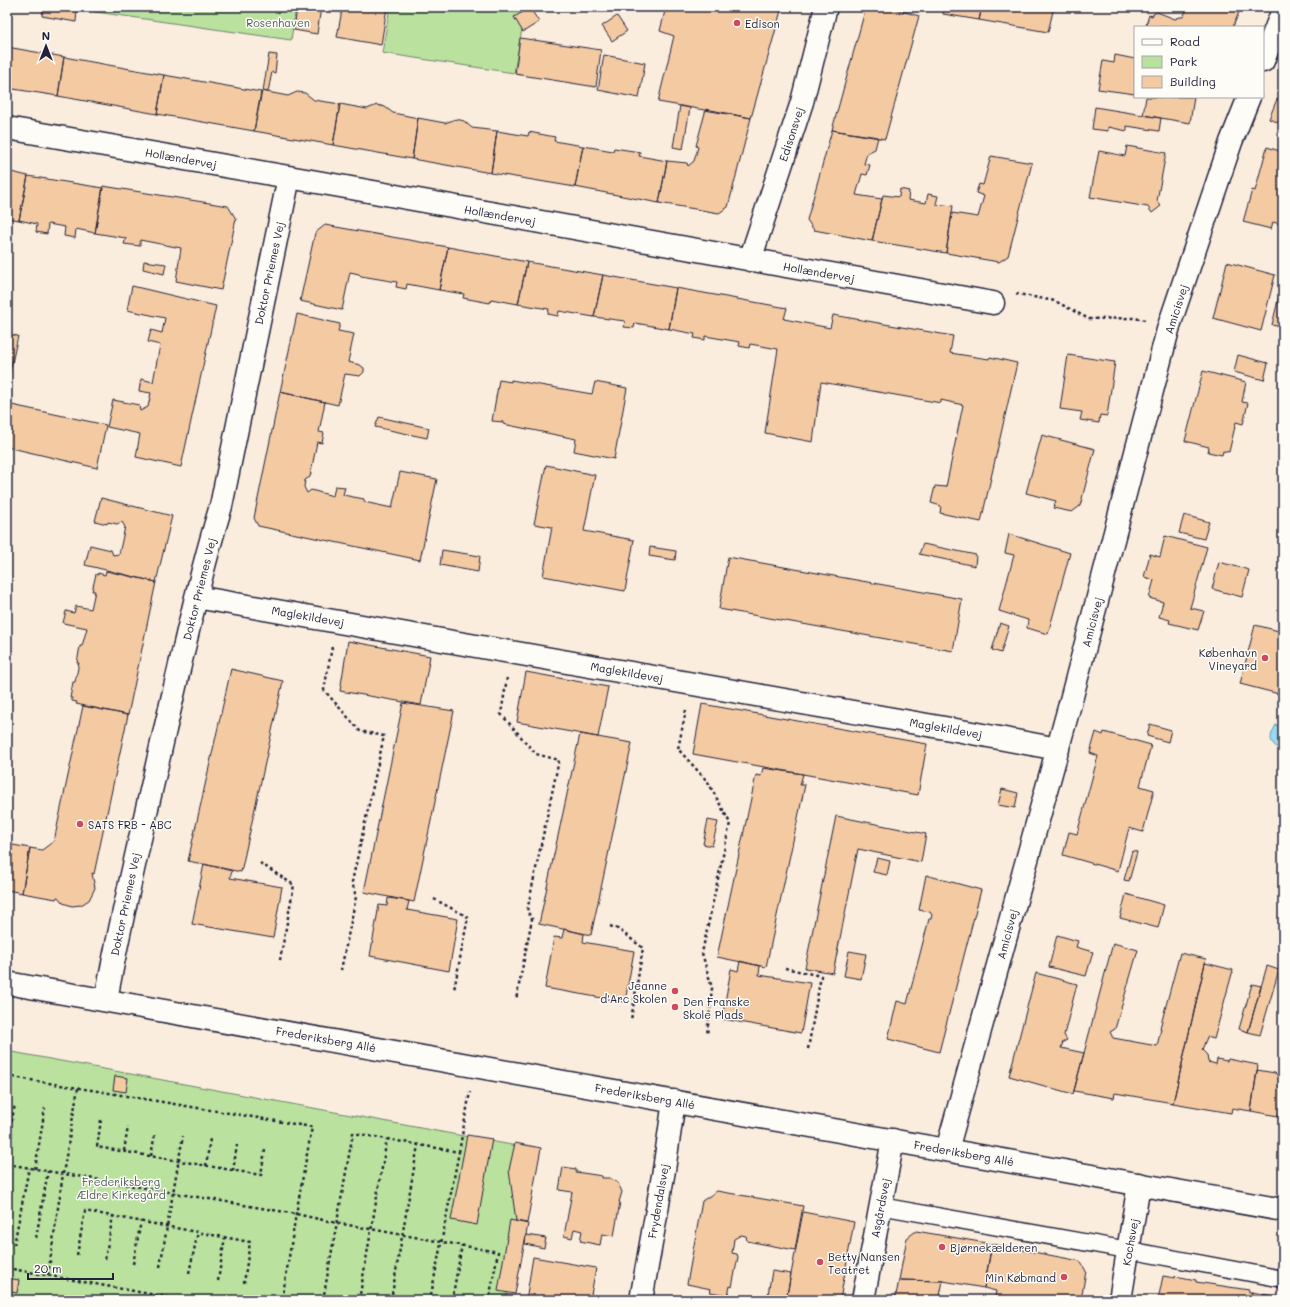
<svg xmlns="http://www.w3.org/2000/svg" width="1290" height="1307" viewBox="0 0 1290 1307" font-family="Mali,sans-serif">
<rect width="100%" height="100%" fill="#faedde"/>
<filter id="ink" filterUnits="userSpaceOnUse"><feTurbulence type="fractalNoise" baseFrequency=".025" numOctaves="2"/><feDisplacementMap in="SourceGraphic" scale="8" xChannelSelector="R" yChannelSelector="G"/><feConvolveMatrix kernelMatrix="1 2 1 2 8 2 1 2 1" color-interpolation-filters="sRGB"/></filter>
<g filter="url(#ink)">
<path fill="#bae29e" stroke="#6e826c" d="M61,7H296L291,40Z
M390,7H526L514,73L382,53Z
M7,1051L533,1149L506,1300H7Z"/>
<path fill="#93dcf5" stroke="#6692ab" d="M1283,724V749L1282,750C1268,743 1269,737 1276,725Z"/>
<path fill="#f4caa3" stroke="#22223b" d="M43,7H61L77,9L76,22L42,16Z
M297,7H321L317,34L294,30Z
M327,7H387L381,45L337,37L342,10Z
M666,7H782L751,118L658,102L674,36L660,31Z
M866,7H888L919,16L885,139L832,130Z
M944,7H982L979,20L943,14Z
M982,7H1054L1048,32L979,20Z
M1188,7H1226L1239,12L1233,27H1148L1149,26L1146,25L1149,15L1152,16L1153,14L1157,12L1175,19L1180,17H1183Z
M530,8L539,22L523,32L514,17Z
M617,16L627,31L612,41L602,26Z
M520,38L601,50L596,87L515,74Z
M7,47L64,57L58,96L7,88Z
M269,54L277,55L275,73L272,72L268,92L263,91Z
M604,55L645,63L639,98L598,90Z
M1115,55L1135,59V94L1098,89L1103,61L1114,63Z
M64,57L164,75L157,114L58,96Z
M164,75L261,92L254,131L157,114Z
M262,91L288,96L297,92L305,93L314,100L340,104L333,145L254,131Z
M1146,97H1194L1190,123L1143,115Z
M1277,99L1283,102V124L1269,119Z
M340,104L367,109L377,105L385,107L393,113L418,118L412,159L333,145Z
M680,106L690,108L683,149L673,147Z
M1095,107L1161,118L1159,131L1127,126V131L1108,127V131L1092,129Z
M706,109L751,118L728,207L719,213L659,203L667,161L687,163L688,166L694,161L698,147L696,146Z
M418,118L445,123L456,119L464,121L472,128L497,131L491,173L412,159Z
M832,130L878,137L875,149L867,153L864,164L870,165L867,175L862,174L856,195L882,199L872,241L814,230L807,220Z
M497,131L528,136L529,132L555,137L554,141L583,146L575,187L491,173Z
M583,146L613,151L614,148L640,152L639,156L667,161L659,203L575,187Z
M1127,146L1166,153L1157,201L1161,206L1152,213L1148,207L1090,197L1099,151L1125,156Z
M1267,147L1283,152V225L1273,222L1271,229L1243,222L1252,190L1255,191Z
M991,156L1032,163L1008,256L999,262L946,253L952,213L978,217L984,196L976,193L979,184L983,185Z
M7,171L28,176L19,220L7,218Z
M28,176L103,188L95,233L76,229L75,238L64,236L65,227L48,224L47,234L36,232L37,224L19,220Z
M103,186L228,206L236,219L221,290L176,281L181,248L140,240V246L124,244L126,238L95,233Z
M900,189L909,191L908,200L926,203L928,194L938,196L936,204L953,206L946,253L872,241L883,195L899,197Z
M325,225L448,247L439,290L407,284L406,289L396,287L397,282L361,276L359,274L350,272L342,310L300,301L315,233Z
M448,247L527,262L518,304L491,299L490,303L463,298L464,294L439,290Z
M144,261L166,264L164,274L143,269Z
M527,262L603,275L594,317L559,311L558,316L548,314L549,309L518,304Z
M1227,262L1275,275L1261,331L1213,318Z
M603,275L676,288L669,329L635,323L634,328L624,327L625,321L594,317Z
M132,286L216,306L181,467L136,457L140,434L107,427L113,400L139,405L140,411L148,407L151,393L139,391L141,379L153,382L160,345L148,342L151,330L162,333L165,318L127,310Z
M676,288L787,308L784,319L830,328L833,315L953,336L950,353L989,359L990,357L1017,363L981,522L940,513L941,506L931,503L935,486L946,487L963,405L941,400V403L821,382L813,442L765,433L778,349L750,344L749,348L739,346L740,342L705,336V340L694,338L695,334L669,329Z
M1279,296L1283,297V319L1281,327L1272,325Z
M297,314L340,324L338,331L354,334L348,362L360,365L364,368V372L360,376L345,374L338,405L280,392Z
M7,334L18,336L9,376H7Z
M1068,355L1115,362L1107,416L1100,415L1099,423L1080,420L1082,412L1060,409Z
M1238,355L1268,363L1264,380L1234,372Z
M1203,371L1246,382L1242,402L1248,403L1243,424L1236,422L1229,452L1223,451L1222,455L1208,452L1209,447L1185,441Z
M499,380L511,382V380L592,394L595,382L627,388L614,459L574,451L576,439L503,424V422L492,421Z
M280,392L325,402L319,432L324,433L322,443L317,442L310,477L305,480L304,487L307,493L311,490L333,496L335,486L345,487L343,495L364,499V502L392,508L400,472L437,479L420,560L258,526L254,518Z
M7,404L106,425L97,468L7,447Z
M379,417L429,428L427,438L375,427Z
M1042,435L1095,449L1080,506L1072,512L1053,508L1056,501L1026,493Z
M546,465L595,475L584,531L634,540L625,591L543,576L552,527L534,524Z
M101,498L172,516L156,582L85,565L90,545L111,550L113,555L119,554L125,527L122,522L117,524L108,522L107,524L95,521Z
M1184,515L1209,522L1204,539L1179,533Z
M1009,534L1070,553L1048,634L1027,628L1028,620L999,611L1014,555L1005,553Z
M1165,536L1207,547L1190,608L1204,611L1198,630L1169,623L1170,620L1159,617L1163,602L1149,598L1154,580L1144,577L1150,554L1160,557Z
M923,544L976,555L975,566L919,554Z
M650,547L676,551L675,560L649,556Z
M442,550L480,556L478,572L440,565Z
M728,557L962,599L953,651L719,609Z
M1219,562L1249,570L1242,597L1212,589Z
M106,571L156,582L128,715L76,704L77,702L72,701V698H70L73,682H75L79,663H77L80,646H82L87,628L63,623L66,611L74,613L76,606L91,609L95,591H92L96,574L98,575V573L105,575Z
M1000,623L1009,626L1001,653L992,650Z
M1255,625L1283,632V695L1240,684Z
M348,641L430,656L421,705L340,691Z
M231,669L283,681L241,872L188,861Z
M526,672L608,687L598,737L517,722Z
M403,703L454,711L414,902L364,892Z
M702,704L927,744L918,795L693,754Z
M83,706L128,715L94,874L92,873L95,888L89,900L81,905L72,906L63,903L58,897H57L56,899L22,893L30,848L42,850L54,841Z
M1150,724L1171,730L1168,742L1147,736Z
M1096,732L1103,735L1104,732L1151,745L1140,786L1154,790L1143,832L1129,828L1118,871L1063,855L1069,832L1077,834L1098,756L1090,753Z
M580,734L632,743L591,935L539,924Z
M763,768L803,774L800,785H805L766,967L717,957L756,775L761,776Z
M1002,789L1018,793L1015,808L998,805Z
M836,816L926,834L921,862L858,849L833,973L805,968Z
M708,820L718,822L712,846L703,844Z
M7,844L30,848L22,893L7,890Z
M1132,851L1137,852L1129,881L1124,880Z
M877,858L890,861L887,875L873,872Z
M204,864L232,871L230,878L282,887L273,938L192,924Z
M926,875L981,890L939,1052L888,1039L897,1001L907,1004L929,919H931L932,915L930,912L919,910Z
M1126,894L1164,905L1158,928L1120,918Z
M388,898L409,901L407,910L458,919L449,971L370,956L379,905L387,906Z
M564,929L584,934L583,942L634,951L625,1002L545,988L554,937L562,938Z
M1057,935L1078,941L1076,947L1093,952L1086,976L1049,967Z
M1113,943L1138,950L1115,1029L1110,1032L1113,1038L1157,1046L1161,1029L1160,1028L1180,953L1206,959L1173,1103L1115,1093L1114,1098L1074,1091Z
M849,951L866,954L861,979L844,976Z
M740,961L760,966L759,975L810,983L801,1033L722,1019L731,969L738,971Z
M1205,963L1233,970L1214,1039L1207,1037L1202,1050L1207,1055L1208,1062L1216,1064L1217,1059L1227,1061L1228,1059L1258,1065L1251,1111L1232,1108L1231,1113L1173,1103Z
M1267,966L1279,970L1260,1035L1248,1032Z
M1036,973L1077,984L1064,1035L1067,1040L1063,1042L1061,1048L1084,1053L1073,1094L1009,1076Z
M1252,984L1261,986L1248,1032L1239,1029Z
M1257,1070L1275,1073L1278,1076H1283V1117L1251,1111Z
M115,1076L128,1078L126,1092L113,1090Z
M467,1135L492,1139L477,1225L451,1220Z
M515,1143L541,1148L527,1223L516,1221L509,1170Z
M563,1167L576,1169V1172L602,1176V1178H610L618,1183L622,1192L619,1202H620L614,1236L602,1234L600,1245L580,1241L582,1231L574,1229L572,1238L564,1236L572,1192L559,1190Z
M717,1191L803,1206L795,1250L747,1241L746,1236L741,1235L734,1239L732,1253L737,1254L738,1257L732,1287L730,1286L728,1295L710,1292L711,1289L687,1284L702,1201Z
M803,1212L854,1222L840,1300H786Z
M510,1220L528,1224L515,1294L498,1291Z
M916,1231L992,1244L984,1288L943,1281L899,1280L907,1238Z
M526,1235L546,1238L544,1248L525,1244Z
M992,1244L1080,1261L1086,1271L1081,1300H994L996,1291L984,1288Z
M533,1257L596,1268L590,1300H526Z
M772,1271L791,1274L786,1300H767Z
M1163,1276L1175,1278V1276L1196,1280V1282L1249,1290V1292H1252L1250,1300H1158Z
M7,1278L19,1280L17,1293L7,1291Z
M899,1280L943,1281L939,1300H895Z
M1252,1292L1283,1298V1300H1250Z"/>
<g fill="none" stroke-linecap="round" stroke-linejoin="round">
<defs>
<path id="lane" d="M880,1206L1128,1250L1283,1279"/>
<path id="street" d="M1263,61L1283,10
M7,128L340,186L993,303
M750,260L802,102L826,7
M196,597L956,730L1058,749
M106,1000C122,911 144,823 164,734C182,658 198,581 221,506L289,177
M947,1150L1070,704L1169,326L1231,142L1249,97
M641,1300L664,1170L674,1101
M863,1300L893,1140
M1120,1300L1139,1184"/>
<path id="secondary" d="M7,983L1283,1210"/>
</defs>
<use href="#lane" stroke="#22223b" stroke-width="19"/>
<use href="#street" stroke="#22223b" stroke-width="25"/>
<use href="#secondary" stroke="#22223b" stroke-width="25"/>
<path stroke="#22223b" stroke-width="2.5" stroke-dasharray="3 3" stroke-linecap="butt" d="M1016,295L1018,294L1055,301L1089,319L1133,318L1145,320
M332,647L324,690L360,731L384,736L352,882L356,897L341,970
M507,678L501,714L536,754L559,760L527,911L532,919L516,1000
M686,710L678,749L708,782L730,823L702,953L712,988L707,1035
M260,863L294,885L280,960
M434,899L468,917L454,990
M610,926L618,929L643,948L631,1020
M785,968L821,976L808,1049V1051
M7,1076L312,1127L296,1214L282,1300
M101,1120L97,1147L261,1175L265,1150
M7,1145L15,1104
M124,1151L128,1127
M459,1152L470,1092
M151,1156L155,1133
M7,1164L296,1214L337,1223L498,1252L489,1300
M206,1166L210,1139
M35,1169L45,1108
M233,1171L237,1145
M36,1238L48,1171
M14,1245L29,1168
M77,1255L85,1211L250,1242L244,1283
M105,1259L113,1216
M133,1264L141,1221
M160,1267L183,1136
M7,1268L183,1300
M189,1273L198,1232
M48,1275L63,1174L78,1088
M218,1281L225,1237
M323,1300L353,1133L459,1152L430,1300
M359,1300L387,1139
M391,1300L418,1145
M452,1300L462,1245"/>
<use href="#lane" stroke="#fdfcf7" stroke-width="16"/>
<use href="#street" stroke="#fdfcf7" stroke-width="22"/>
<use href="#secondary" stroke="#fdfcf7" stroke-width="22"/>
</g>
</g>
<g fill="#d1495b" stroke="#fdfcf7" stroke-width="1.5">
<circle cx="737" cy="23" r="4"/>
<circle cx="1265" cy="658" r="4"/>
<circle cx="80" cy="824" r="4"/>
<circle cx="675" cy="991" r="4"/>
<circle cx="675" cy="1007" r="4"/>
<circle cx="942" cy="1247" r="4"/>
<circle cx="820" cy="1262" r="4"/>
<circle cx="1064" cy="1277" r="4"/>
</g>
<g text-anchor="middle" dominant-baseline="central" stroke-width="3" stroke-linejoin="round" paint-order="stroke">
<g font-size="11" fill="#505c59" stroke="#fdfcf7">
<text x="278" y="22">Rosenhaven</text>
<text x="121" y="1181">Frederiksberg<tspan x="121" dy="13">Ældre Kirkegård</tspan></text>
</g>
<g font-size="11" fill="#22223b" stroke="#fdfcf7" text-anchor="start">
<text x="745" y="23">Edison</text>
<text x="1257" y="652" text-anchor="end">København<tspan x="1257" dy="13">Vineyard</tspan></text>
<text x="88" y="824">SATS FRB - ABC</text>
<text x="667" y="985" text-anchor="end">Jeanne<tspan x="667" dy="13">d'Arc Skolen</tspan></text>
<text x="683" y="1001">Den Franske<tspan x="683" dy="13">Skole Plads</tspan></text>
<text x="950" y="1247">Bjørnekælderen</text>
<text x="828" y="1256">Betty Nansen<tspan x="828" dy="13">Teatret</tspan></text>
<text x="1056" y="1277" text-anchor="end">Min Købmand</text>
</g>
<g font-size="11" fill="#22223b" stroke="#fdfcf7">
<text transform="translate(791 134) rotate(-72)">Edisonsvej</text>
<text transform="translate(181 158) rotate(10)">Hollændervej</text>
<text transform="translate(500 215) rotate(10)">Hollændervej</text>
<text transform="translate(819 272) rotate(10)">Hollændervej</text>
<text transform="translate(269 273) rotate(-78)">Doktor Priemes Vej</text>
<text transform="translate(1176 309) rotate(-72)">Amicisvej</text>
<text transform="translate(199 589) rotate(-76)">Doktor Priemes Vej</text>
<text transform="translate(308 616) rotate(10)">Maglekildevej</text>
<text transform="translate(1092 622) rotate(-75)">Amicisvej</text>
<text transform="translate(627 672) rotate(10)">Maglekildevej</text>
<text transform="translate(946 728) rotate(10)">Maglekildevej</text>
<text transform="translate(125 904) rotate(-78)">Doktor Priemes Vej</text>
<text transform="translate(1007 934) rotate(-75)">Amicisvej</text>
<text transform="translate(326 1039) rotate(10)">Frederiksberg Allé</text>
<text transform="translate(645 1096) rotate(10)">Frederiksberg Allé</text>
<text transform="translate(964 1153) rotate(10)">Frederiksberg Allé</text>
<text transform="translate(658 1201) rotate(-80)">Frydendalsvej</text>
<text transform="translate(880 1208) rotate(-79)">Asgårdsvej</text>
<text transform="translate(1130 1242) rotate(-80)">Kochsvej</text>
</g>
</g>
<rect width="1290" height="1307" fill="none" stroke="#fdfcf7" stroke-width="24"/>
<rect x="12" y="12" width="1266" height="1283" fill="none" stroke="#22223b" stroke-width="1.5" filter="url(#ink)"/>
<rect x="1134" y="26" width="130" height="72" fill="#fdfcf7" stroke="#a5a5ac"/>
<rect x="1142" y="39" width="20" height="6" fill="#fdfcf7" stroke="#a5a5ac"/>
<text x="1170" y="46" font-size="12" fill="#22223b">Road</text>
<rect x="1142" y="56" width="20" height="12" fill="#bae29e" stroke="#a5a5ac"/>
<text x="1170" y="66" font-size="12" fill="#22223b">Park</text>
<rect x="1142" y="76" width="20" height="12" fill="#f4caa3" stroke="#a5a5ac"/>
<text x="1170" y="86" font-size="12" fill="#22223b">Building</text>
<g transform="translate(46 46)" stroke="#fdfcf7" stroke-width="3" paint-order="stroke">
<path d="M0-3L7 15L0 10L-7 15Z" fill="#22223b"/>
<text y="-6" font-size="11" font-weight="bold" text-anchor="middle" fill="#22223b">N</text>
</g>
<path d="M28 1273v6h85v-6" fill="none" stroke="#22223b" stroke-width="2"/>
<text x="34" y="1273" font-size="12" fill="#22223b" stroke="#fdfcf7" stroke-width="3" paint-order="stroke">20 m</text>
</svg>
